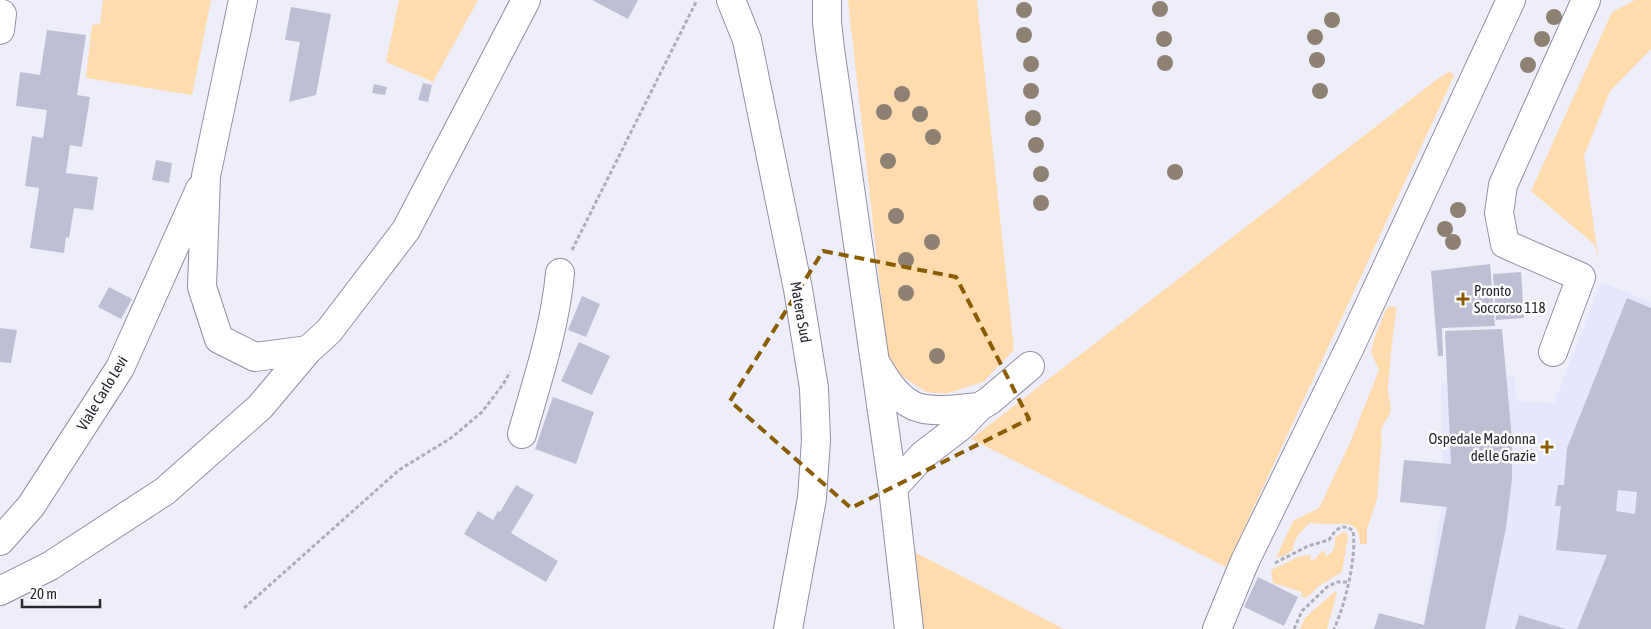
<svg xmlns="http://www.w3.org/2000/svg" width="1651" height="629" viewBox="0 0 1651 629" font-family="'Asap Condensed',sans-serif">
<rect width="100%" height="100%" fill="#eeeefb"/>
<path fill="#e6e6fd" d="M1601,282L1651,302V629H1423L1444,491L1441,383L1514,375L1516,401L1554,403Z"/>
<path fill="#ffdbae" d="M103,0H211L192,95L86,78L92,25L100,24Z
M399,0H478L433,82L386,62Z
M848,0H977L1014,350L983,382L945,394L926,392L889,367Z
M1635,0H1651V49L1610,91L1584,156L1599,263L1595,245L1531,191L1612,12Z
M1450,71L1454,76L1226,567L971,439L1436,80Z
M1391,306L1397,308C1392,335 1390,362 1388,390C1388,397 1392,404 1390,413C1387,422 1378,426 1382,437L1377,499L1367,529V544H1360C1359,527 1354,523 1338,524C1329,525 1319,523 1310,523C1302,531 1293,538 1293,550L1283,556L1276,558L1293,521L1319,508L1349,445L1379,370L1371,352L1373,342L1386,309Z
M1343,532L1347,533L1348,537L1342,572L1319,586L1309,596L1305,598L1301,596L1302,592L1273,583L1271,570L1300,556L1310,555L1311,560L1315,559L1322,551H1324L1326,556C1335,553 1335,545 1335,537Z
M903,546L1064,629H914Z
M1335,591L1337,592L1327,629H1300L1305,618Z"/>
<path fill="#bebfd4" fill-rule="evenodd" d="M592,0H638L628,19Z
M291,7L331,14L316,95L289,102L300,42L285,40Z
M47,30L86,35L77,95L90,97L82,147L70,145L66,173L98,177L93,210L74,208L69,238L66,237L64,253L30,248L39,188L25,186L32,136L43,138L47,110L16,106L20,72L40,75Z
M423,83L432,85L428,102L418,100Z
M374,84L387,87L385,95L372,93Z
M156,160L172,163L169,183L152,180Z
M1490,264L1495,326L1442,328L1443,356H1438L1431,271Z
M1521,272L1524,318L1496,320L1493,274Z
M109,287L132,299L121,319L98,307Z
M582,296L600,304L586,337L568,330Z
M1627,298L1651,308V629H1577L1607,555L1556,550L1561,506H1555L1558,485H1564L1567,448ZM1618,490L1637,492L1635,514L1616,511Z
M0,328L17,330L11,363L0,362Z
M1502,329L1512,439V479L1506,528L1485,629H1374L1379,613L1424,625L1447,507L1400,502L1404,460L1451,464L1445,331Z
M579,342L610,356L592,395L561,381Z
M553,397L594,412L576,464L535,449Z
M516,485L534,495L511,533L558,561L546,582L464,534L478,511L493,520L498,511L500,512Z
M1258,577L1298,597L1284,626L1244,607Z
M1519,615L1566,629H1515Z"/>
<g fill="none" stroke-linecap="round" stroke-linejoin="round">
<defs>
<path id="minor" d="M243,0L206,176L202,287L219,339L255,357L308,350
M731,0L747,40L798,289L814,388L816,440L812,498L788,629
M827,0V22L830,49L893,488L909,629
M0,30L2,14
M1553,352L1581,277L1505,244L1499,213L1503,185L1586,0
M877,365C887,382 900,403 920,408C937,413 962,408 979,407
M522,434C537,381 555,328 560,273
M893,488L923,455L961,426L979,407L989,401L1030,366
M0,541L31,506L120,368L200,189
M1217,629L1245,561L1350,347L1511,0"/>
<path id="major" d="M0,591L50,566L165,491L260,407L308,350L329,331L406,230L526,0"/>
</defs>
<use href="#minor" stroke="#9090a4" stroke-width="30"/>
<use href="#major" stroke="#9090a4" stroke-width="30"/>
<path stroke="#adadb8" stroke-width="3" stroke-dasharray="4 2.5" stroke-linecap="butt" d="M572,250L697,0
M1275,563L1308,546L1329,540C1335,530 1342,522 1353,531C1357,557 1345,605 1334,629
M244,608L399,470L451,438L482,412L504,383L510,372
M1294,629L1302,611L1327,587L1337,582H1348"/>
<use href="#minor" stroke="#fff" stroke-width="28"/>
<use href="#major" stroke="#fff" stroke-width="28"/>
</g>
<g fill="#8e8171">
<circle cx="1160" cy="9" r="8"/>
<circle cx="1024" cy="10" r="8"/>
<circle cx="1554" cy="17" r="8"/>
<circle cx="1332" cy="20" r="8"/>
<circle cx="1024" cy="35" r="8"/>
<circle cx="1315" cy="37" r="8"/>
<circle cx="1164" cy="39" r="8"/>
<circle cx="1542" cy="39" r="8"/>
<circle cx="1317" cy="60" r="8"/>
<circle cx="1165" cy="63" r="8"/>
<circle cx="1031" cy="64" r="8"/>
<circle cx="1528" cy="65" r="8"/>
<circle cx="1031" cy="91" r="8"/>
<circle cx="1320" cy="91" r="8"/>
<circle cx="902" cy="94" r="8"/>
<circle cx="884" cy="112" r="8"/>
<circle cx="920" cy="114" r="8"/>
<circle cx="1033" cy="118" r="8"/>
<circle cx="933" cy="137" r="8"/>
<circle cx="1036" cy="145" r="8"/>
<circle cx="888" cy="161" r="8"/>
<circle cx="1175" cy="172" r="8"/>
<circle cx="1041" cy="174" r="8"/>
<circle cx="1041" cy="203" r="8"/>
<circle cx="1458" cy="210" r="8"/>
<circle cx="896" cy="216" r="8"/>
<circle cx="1445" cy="229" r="8"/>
<circle cx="932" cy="242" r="8"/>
<circle cx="1453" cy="242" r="8"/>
<circle cx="906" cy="260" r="8"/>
<circle cx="906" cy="293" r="8"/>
<circle cx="937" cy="356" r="8"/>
</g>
<path fill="none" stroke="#8b5c02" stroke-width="4" stroke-dasharray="10 6" stroke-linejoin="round" d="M823,251L956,277L1029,419L851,508L730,401Z"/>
<g fill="#8b5c02" stroke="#fdfdfd" stroke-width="2">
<path d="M1460.5 291.5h5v5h5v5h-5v5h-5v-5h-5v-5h5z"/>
<path d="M1544.5 439.5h5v5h5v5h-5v5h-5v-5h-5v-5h5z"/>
</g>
<g text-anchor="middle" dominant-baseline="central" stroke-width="5" stroke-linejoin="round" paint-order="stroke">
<g font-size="15" fill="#282830" stroke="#fdfdfd" text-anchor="start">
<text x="1474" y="290">Pronto<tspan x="1474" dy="17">Soccorso 118</tspan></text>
<text x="1536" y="438" text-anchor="end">Ospedale Madonna<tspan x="1536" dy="17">delle Grazie</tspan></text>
</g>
<g font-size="15" fill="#282830" stroke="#fdfdfd">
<text transform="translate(801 312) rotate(80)">Matera Sud</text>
<text transform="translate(102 393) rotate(-59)">Viale Carlo Levi</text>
</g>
</g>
<path d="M22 599v8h78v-8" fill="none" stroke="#282830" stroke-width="2.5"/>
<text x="30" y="599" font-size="15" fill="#282830" stroke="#fdfdfd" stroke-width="4" paint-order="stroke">20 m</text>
</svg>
